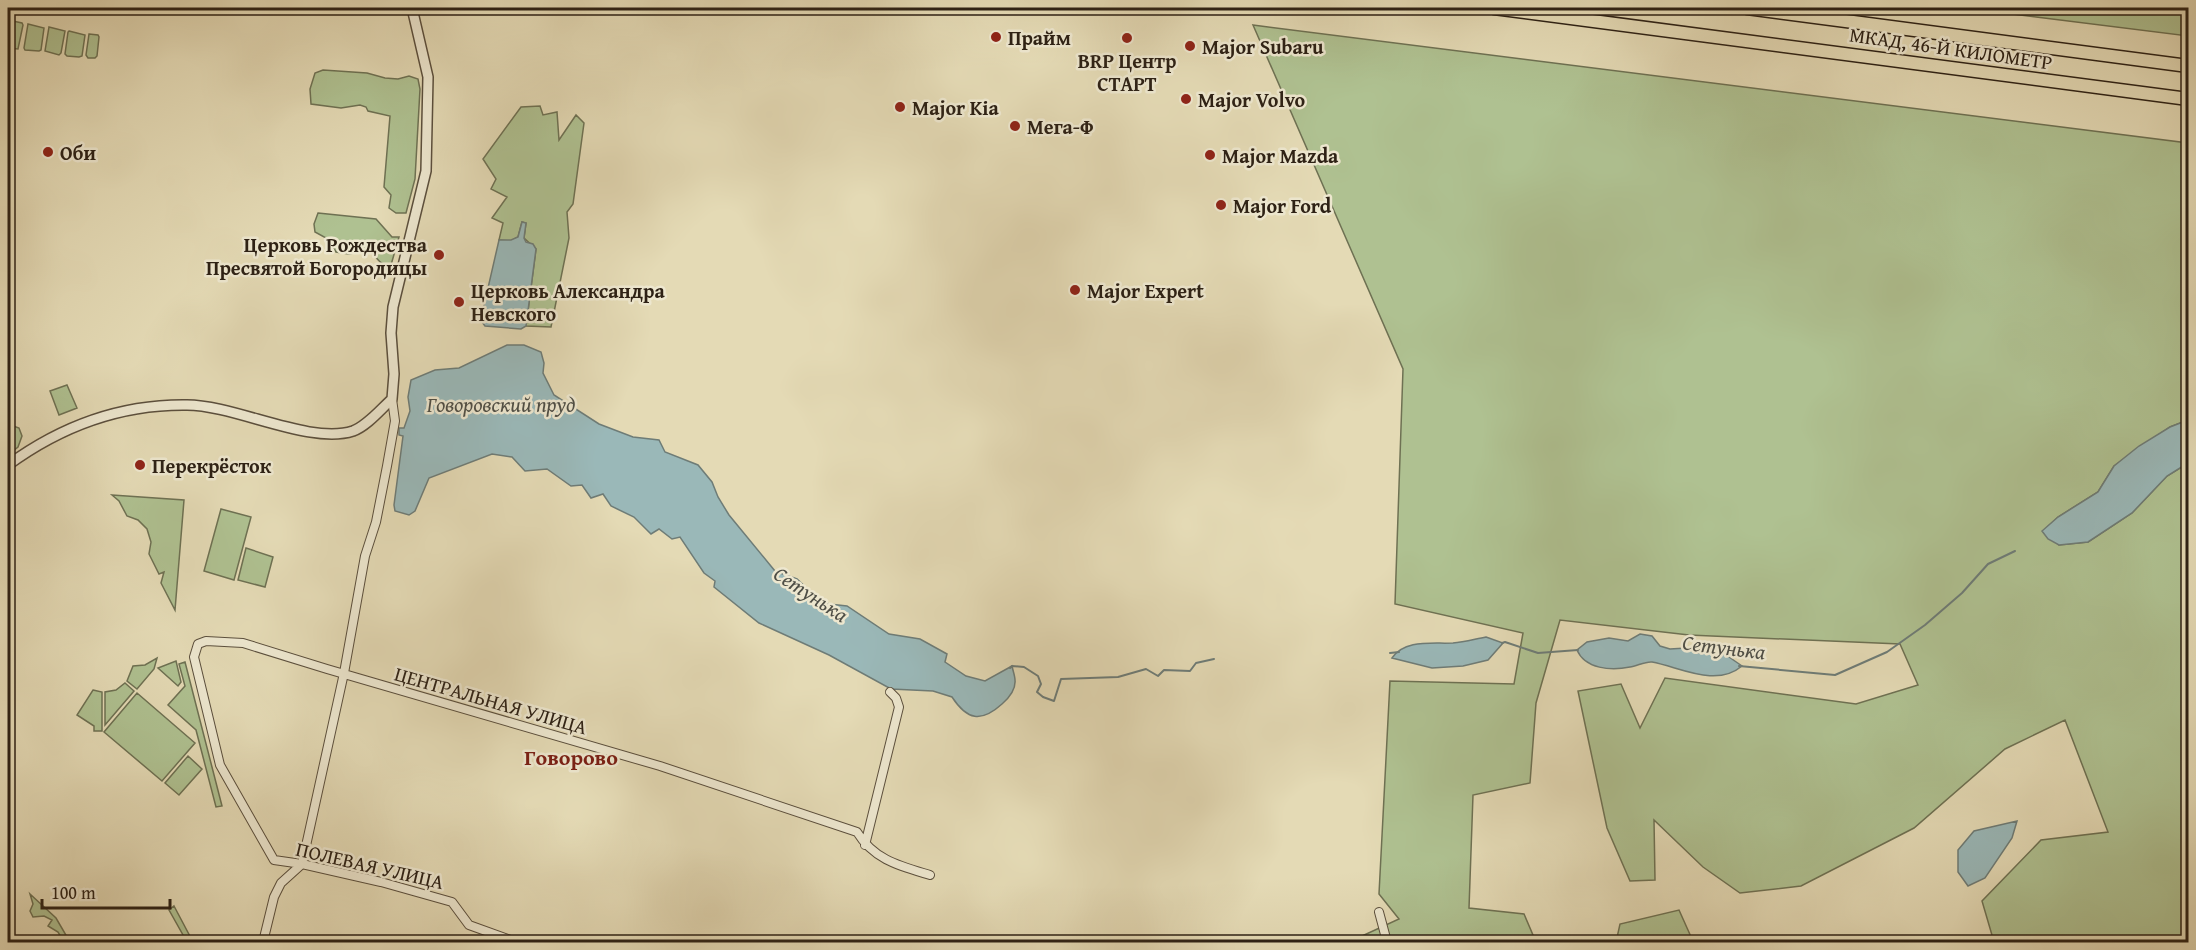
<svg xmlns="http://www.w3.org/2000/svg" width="2196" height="950" viewBox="0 0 2196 950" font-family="'Gentium Book Plus',serif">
<rect width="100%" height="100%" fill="#e4dab5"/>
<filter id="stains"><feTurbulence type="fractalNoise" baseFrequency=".00333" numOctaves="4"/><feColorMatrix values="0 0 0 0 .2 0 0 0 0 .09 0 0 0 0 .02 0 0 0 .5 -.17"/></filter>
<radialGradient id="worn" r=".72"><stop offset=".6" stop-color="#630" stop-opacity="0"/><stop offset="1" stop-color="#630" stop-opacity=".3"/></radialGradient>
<path fill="#afc191" stroke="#6e7153" stroke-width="1.5" d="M1965,8H2188V36Z
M8,20L22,23L23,25L18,49L8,48Z
M28,24L44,28L41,50L39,51L25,50L24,48Z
M1253,25L2188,143V420L2170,427L2114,466L2098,492L2058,517L2043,531L2059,545L2088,542L2132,513L2167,476L2188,463V942H1994L1982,901L2041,840L2108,832L2065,720L2005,749L1914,828L1801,886L1740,893L1703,867L1654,820L1655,880L1630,881L1607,828L1578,691L1621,684L1640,728L1665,678L1856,704L1918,685L1900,644L1689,635L1560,620L1536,703L1530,783L1473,795L1469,908L1524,914L1536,942H1540H1349L1399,919L1379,894L1390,681L1514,684L1523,633L1395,604L1403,369Z
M49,27L65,31L61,53L59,55L45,51Z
M69,31L85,35L82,56L79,57L67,56L65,54L68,32Z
M89,34L98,35L99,37L97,56L95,58H88L86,55Z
M323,70L367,73L385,78L398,79L409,76L418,79L420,89L415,179L406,213H396L389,208L391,195L384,187L390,116L368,111L366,107L360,105L341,108L311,104L310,89L315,73Z
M540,106L543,115L557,112L559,140L576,115L584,123L573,204L567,212L569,238L551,327L526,326L536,249L524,238L526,223L522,222L518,237L511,241L499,240L503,223L492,218L507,197L491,189L496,179L483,159L521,107Z
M318,213L376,219L392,237H399L391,265C379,267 377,255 368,250L349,254L336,252L328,239L315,232L314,224Z
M67,385L77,408L59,415L50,391Z
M8,424L19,428L22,436L18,447L8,455Z
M112,495L184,500L175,610L161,583L164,572L159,574L149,554L151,542L147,529L138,520L127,516L119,501Z
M221,509L251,517L234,580L204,571Z
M246,548L273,557L265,587L238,580Z
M157,658L154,669L137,689L127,681L133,666L145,665Z
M176,661L181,682L178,686L158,668Z
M185,662L222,806L216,807L196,730L168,705L185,686L179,664Z
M125,683L134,691L105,725V692L116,690Z
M93,690L102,692V731H94V726L77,715Z
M137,693L195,743L162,781L104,732Z
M188,756L202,769L179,795L165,783Z
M30,894L56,918L70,942H64L58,932L48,926L52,920L44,916L33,917L30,911L33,904Z
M174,906L193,942H187L169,910Z
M1679,910L1692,939L1739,937L1742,942H1616L1620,924Z"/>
<path fill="#9ab8b8" stroke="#6e7c77" stroke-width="1.5" d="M522,222L526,223L524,238L526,242L533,244L536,249L526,326L521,329L485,326L482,322V314L499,240H511L518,237Z
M507,345H524L541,352L544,363L543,373L554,395L599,424L633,437L659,440L665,452L698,465L712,482L718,497L729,515L775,571L797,579L818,599L829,604L847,606L889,634L920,639L947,654L945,662L966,676L985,681L1012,666C1013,671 1015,676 1015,680C1016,690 1009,698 1002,704C981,723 967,720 952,697L933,691L891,689L829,655L759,623L714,587L715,581L704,573L680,537L672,539L659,529L651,534L634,517L611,506L603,494L591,498L582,485L571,486L547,469L525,471L512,457L492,454L429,478L415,511L409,515L395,511L394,505L403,436L399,435V428H404L410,411L408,397L411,380L435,370L459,368Z
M2188,420V463L2167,476L2132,513L2088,542L2059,545L2048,539L2042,531L2058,517L2098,492L2114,466L2139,446L2170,427Z
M1640,634L1652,636L1660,646L1670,649L1686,648L1698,653L1707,647L1713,646L1742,666C1716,688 1680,667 1652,662C1646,661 1637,666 1630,667C1611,671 1585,669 1577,650L1587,642L1609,638L1628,641Z
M1486,637L1503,643L1488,660L1463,666L1432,668L1392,658C1405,639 1432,644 1453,643C1464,642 1475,639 1486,637Z
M2017,821L2012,838L1985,878L1968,886L1958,872V850L1974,831Z"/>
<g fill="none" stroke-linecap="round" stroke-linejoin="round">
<path stroke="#6e7c77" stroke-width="2" d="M1502,643L1505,642L1538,653L1578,650
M1390,653L1399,652
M1739,666L1835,675L1887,652L1925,625L1962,593L1988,564L2015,551
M1010,668L1012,666L1024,667L1038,676L1041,684L1037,692L1043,697L1054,701L1061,679L1118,677L1146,669L1158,676L1164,670L1190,671L1196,663L1214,659"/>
<defs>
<path id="minor" d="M865,845L899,707L896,698L890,692
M1379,912L1387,942
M263,942L274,897L281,883L302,864L344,673L365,556L376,522L387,466L395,421L392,399
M516,942L469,925L452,902L381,882L302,864L274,860L220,765L194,657L198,644L206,641L243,643L327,669L660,766L857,832C874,860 900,866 930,875"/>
<path id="tertiary" d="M8,465C60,427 121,404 187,405C235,405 310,445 353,431C367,426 381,409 392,399L394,374L391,333L393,307L426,171L428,77L412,8"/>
<path id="trunk" d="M1494,8L2188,99
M1747,8L2188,66"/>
</defs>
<use href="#minor" stroke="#5b4f3d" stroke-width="10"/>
<use href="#tertiary" stroke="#5b4f3d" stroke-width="12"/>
<use href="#trunk" stroke="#2d2115" stroke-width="15"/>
<use href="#minor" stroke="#ede7cf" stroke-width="8"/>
<use href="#tertiary" stroke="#ede7cf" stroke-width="9"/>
<use href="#trunk" stroke="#e4dab5" stroke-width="12"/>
</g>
<g fill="#8f2418" stroke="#ede7cf" stroke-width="2">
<circle cx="996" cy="37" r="6"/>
<circle cx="1127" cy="38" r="6"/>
<circle cx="1190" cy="46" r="6"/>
<circle cx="1186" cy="99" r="6"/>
<circle cx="900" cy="107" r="6"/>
<circle cx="1015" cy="126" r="6"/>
<circle cx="48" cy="152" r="6"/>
<circle cx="1210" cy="155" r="6"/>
<circle cx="1221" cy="205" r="6"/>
<circle cx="439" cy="255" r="6"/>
<circle cx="1075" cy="290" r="6"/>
<circle cx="459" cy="302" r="6"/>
<circle cx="140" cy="465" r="6"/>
</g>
<g text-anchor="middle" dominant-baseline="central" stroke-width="5" stroke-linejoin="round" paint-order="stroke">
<g font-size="20" font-weight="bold" fill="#2d2115" stroke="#ede7cf" text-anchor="start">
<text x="1008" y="37">Прайм</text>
<text x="1202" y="46">Major Subaru</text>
<text x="1127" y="60" text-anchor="middle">BRP Центр<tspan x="1127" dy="23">СТАРТ</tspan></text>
<text x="1198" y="99">Major Volvo</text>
<text x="912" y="107">Major Kia</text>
<text x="1027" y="126">Мега-Ф</text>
<text x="60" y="152">Оби</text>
<text x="1222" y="155">Major Mazda</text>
<text x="1233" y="205">Major Ford</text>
<text x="427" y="244" text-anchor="end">Церковь Рождества<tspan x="427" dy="23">Пресвятой Богородицы</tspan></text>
<text x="471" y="290">Церковь Александра<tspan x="471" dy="23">Невского</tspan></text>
<text x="1087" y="290">Major Expert</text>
<text x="152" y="465">Перекрёсток</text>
</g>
<g font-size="20" fill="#2d2115" stroke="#ede7cf">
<text transform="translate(1951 48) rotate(8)">МКАД, 46-Й КИЛОМЕТР</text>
<text transform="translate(491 700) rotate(16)">ЦЕНТРАЛЬНАЯ УЛИЦА</text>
<text transform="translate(370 865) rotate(13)">ПОЛЕВАЯ УЛИЦА</text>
</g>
<g font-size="21" font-style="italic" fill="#4e4e46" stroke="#ede7cf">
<text x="501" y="404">Говоровский пруд</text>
<text transform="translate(811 594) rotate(33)">Сетунька</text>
<text transform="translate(1724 647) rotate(7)">Сетунька</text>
</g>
<g font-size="22" font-weight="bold" fill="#7a1f14" stroke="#ede7cf">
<text x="571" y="757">Говорово</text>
</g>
</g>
<rect width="2196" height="950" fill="none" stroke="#e4dab5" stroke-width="30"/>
<rect x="9" y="9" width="2178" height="932" fill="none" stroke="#2d2115" stroke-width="3"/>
<rect x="15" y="15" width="2166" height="920" fill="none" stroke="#2d2115" stroke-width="1.5"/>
<path d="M42 899v9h128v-9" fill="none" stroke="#2d2115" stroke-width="3"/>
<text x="51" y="899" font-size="18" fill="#2d2115" stroke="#ede7cf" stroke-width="4.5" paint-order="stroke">100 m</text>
<rect width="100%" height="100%" filter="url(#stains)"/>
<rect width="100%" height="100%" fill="url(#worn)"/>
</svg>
